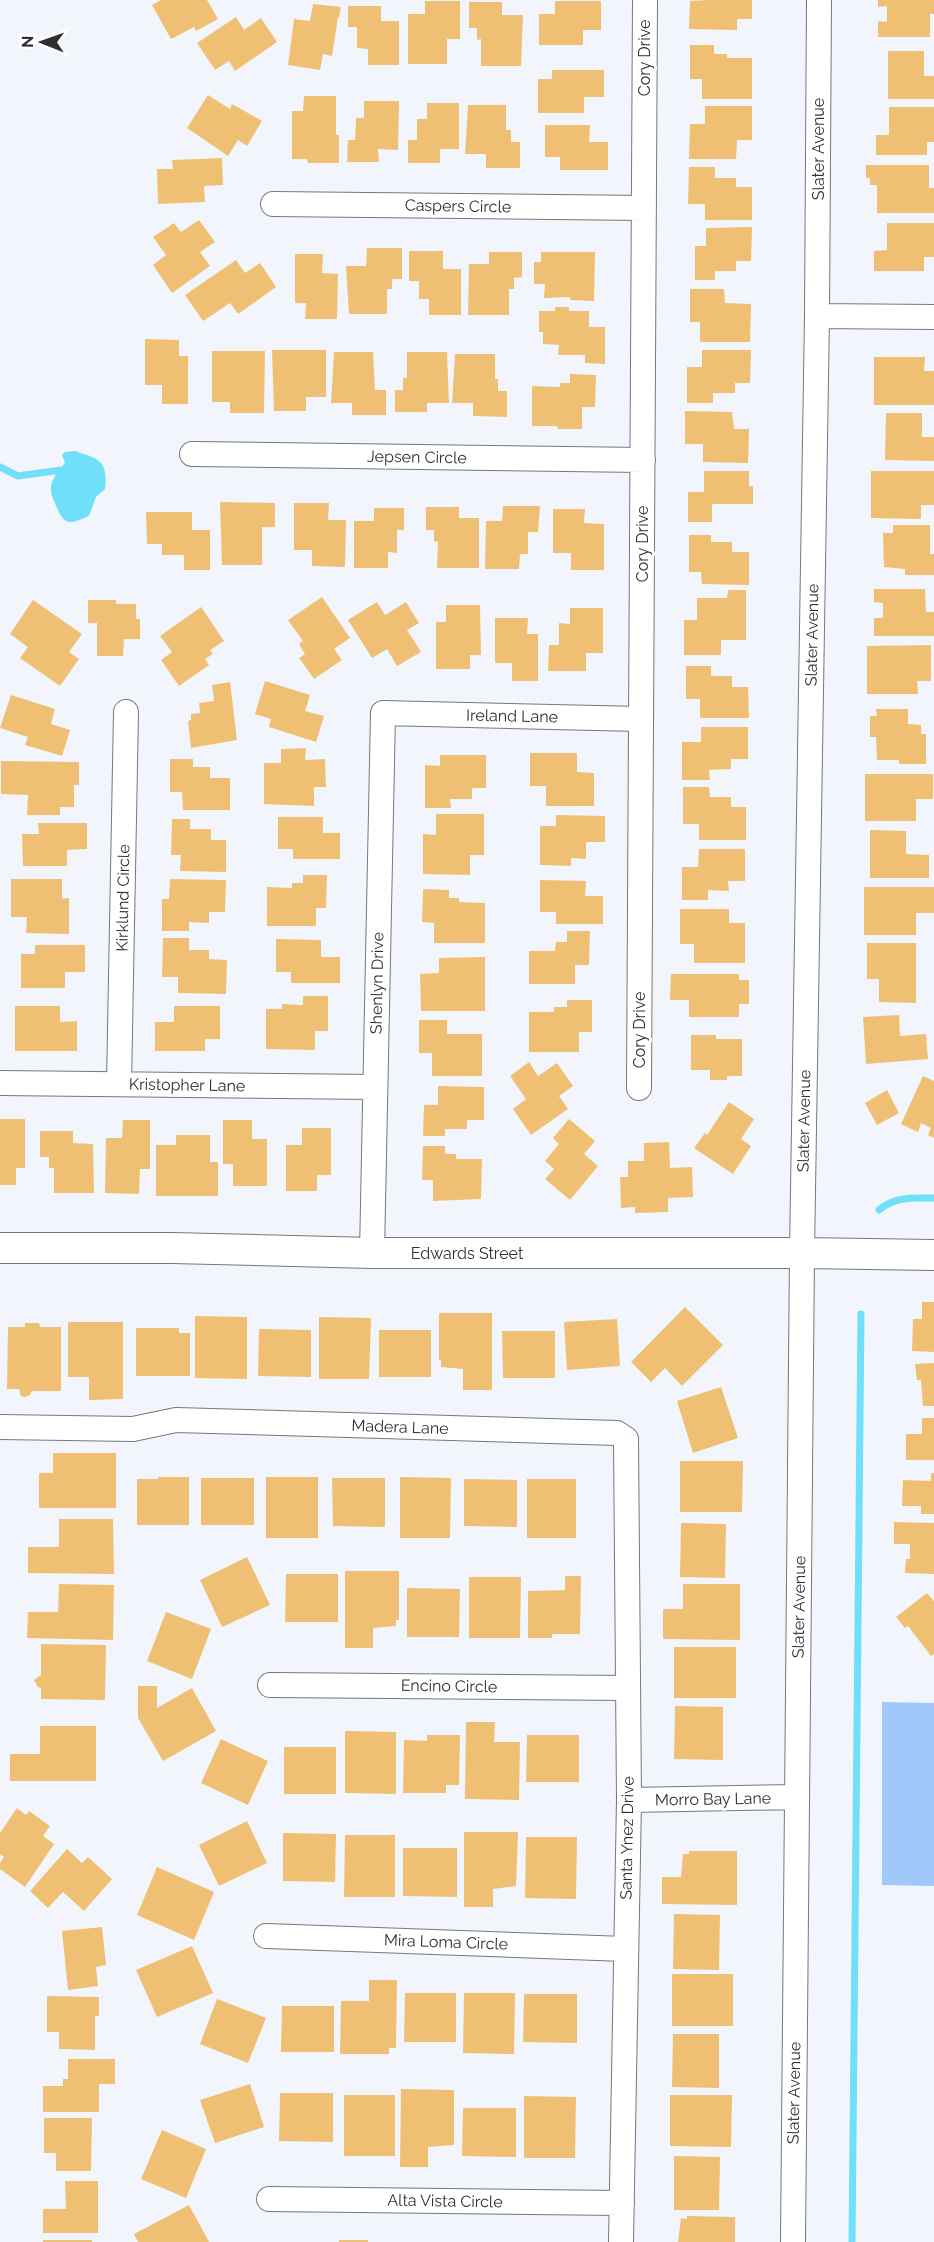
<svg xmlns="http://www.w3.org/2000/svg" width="934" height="2242" viewBox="0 0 934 2242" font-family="Raleway,sans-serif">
<rect width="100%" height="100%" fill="#f2f6fc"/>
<path fill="#a1c8fb" d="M882,1702L934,1703V1886L882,1885Z"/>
<path fill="#70dffa" d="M75,451C99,459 108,460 105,489L96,497L89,516C70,524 65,527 56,506C54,500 50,494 51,487C51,480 60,468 65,463L62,455L65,452Z"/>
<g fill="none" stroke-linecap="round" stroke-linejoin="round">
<path stroke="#70dffa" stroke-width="7" d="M0,467L18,476L61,470
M879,1210C895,1196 914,1198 934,1198
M852,2242L861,1314"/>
</g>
<path fill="#efc074" d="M161,0H207L218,19L196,31L194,27L171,39L152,5Z
M708,0H752V19H737V30L689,29L690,1Z
M878,0H934V14H930V37H878V21L887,22V6L878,7Z
M425,1H460V39H447V64H408V14H425Z
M555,1H601V30H583V45H539V14H555Z
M469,2H502V15H523L521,66H481V39L477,40V28H469Z
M313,4L341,7L339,18L338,17L332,56L323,54L320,70L288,65L294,19L310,21Z
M348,6H381V21H399V65H368V49L357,48V27H348Z
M236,17L244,30L261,18L277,42L235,71L229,61L215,70L197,43Z
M690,45H714V54H727V58H752V99H702V79H690Z
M888,51H924V76H934V99H888Z
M552,70H604V97H584V113H538V79H552Z
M208,95L230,109L232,104L262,121L247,146L238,140L228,156L187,128Z
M304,96H336V135H339V163H308L307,159H292V111H303Z
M364,101H399L398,150L378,149L379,162H347L348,140H355L356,118H364Z
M427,103H459V149H440V163H408V140H417V119H427Z
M468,105H506V130H511V142H520V168H486V154H465Z
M705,106H752V140H737L736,159H689L690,124H705Z
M889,107H934V142H927V155H876V135H889Z
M545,125H590L589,142H608V170H560V157H545Z
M222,158L223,185L204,186L205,202L158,204L157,169H173L172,160Z
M866,165H929V188H934V213H877V185H870V178H866Z
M689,167H715V178H736V187H752V220H705V204H688Z
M199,220L215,242L200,252L210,266L172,293L153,265L166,255L153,237L174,223L181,232Z
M887,223H934V257H924V271H874V251L887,250Z
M752,227L751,261H736V271H715V280H695V246H706V228Z
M367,248H402V279H392V289H387V314H349L346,266H366Z
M409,251H443V269H461V315H429V299H419V281H409Z
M489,252H522V277L514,278V289H509V315H468L469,264H489Z
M541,252H595L594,301L570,300V297L544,298L545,284H534V262H541Z
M295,254H323L322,273L338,274L337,319H305L306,303H295Z
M236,260L245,273L260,263L276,287L238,314L230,303L203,321L185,295Z
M690,289H724L725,303L751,304L750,342H700V322H690Z
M555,307H569V311H589V327H605V364L585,363V355H558L559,345L543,344V332H539V311H555Z
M145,339L179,340V356H188V404H162V385H145Z
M272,350H326V397H306V411H274Z
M702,350H751L750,383H735V393H713V403H687V367H702Z
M212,351H265L264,413H230V402H212Z
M334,352H373L375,390H386V415H352V403H331Z
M407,352H447L449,403H427V412H395V390H403V378H407Z
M455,354H495V379H498V391H507V417L473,416V403H452Z
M874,357H925L924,371H934V405H874Z
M570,374L596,375L595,407H582V429H558L557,426H532V386L560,387V383H570Z
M685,411L732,412L734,429H749L748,463L703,462V444H685Z
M886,413H922V437H934V461L885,460Z
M704,471H749V486H753V504H712V522H688V492H704Z
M871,471H934V505H921V519L871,518Z
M220,502L275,503V527H262V565H222Z
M294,503H329L328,520H346L345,567L312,566V550H294Z
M503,506H540L538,532H528V554H520L519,569H485L486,521H502Z
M426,507H459V518H479V568H437L438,542L434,541V530H426Z
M374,508H404V530H397V553L388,552V568H354V521H374Z
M553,509H585L584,523L604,524V570H571V553H553Z
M146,512H192V530H210V570H184V555H162V544H147Z
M893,525H930V554H934V575H905V569L884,567L883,533H893Z
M689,535H711V542H732V552H749V585L702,584L701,572H689Z
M874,589H925L926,612H934V636H874V618H883V603L874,602Z
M728,590H746V640H721V655H684V620H697V598H727Z
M322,597L350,638L334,649L342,660L314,679L299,658L305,654L299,644L303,641L288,620Z
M33,600L82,634L69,652L79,659L60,686L20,658L28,647L10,634Z
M88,600H116V604H136V619H140V639H124L123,656H97V623H88Z
M377,602L385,615L406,602L419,623L407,630L421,652L397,666L387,649L372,658L348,620Z
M446,605H480L481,655H470V669H436V622H446Z
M201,607L224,641L210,650L213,654L205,659L209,665L179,686L161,660L172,652L160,636Z
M570,608H603V653H586V671H548L549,645H559V623L570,624Z
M495,618H528L527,634H538V681H512V663H495Z
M931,645V681H917L918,694H867V646Z
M686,666H711V676H732V687H748L749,718H700V699H686Z
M265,681L310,695L305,711L324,716L316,742L269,727L271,719L255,714Z
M230,682L237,740L191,748L188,721L191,720V714L200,713L199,703L214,701L212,685Z
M11,695L55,709L51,724L70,730L62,756L25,745L28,737L0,728Z
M876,709H908V724L921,725V734H926V764H899V760H877L876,737H870V716H877Z
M701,727H748V759H731V769L709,770L710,780H682V742H701Z
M306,748L305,760L325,759L326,787H314V806L264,804V763H281V749Z
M530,753H577V772L594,773V806H546V786H530Z
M440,755H486V788H472V799H450L451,808H425V765L440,766Z
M170,759H193V767H210V778H230V810H183L182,792H170Z
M1,761L79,762V785H74V807H60V815H27L28,795L1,794Z
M865,774H933V799H916V821H865Z
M683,787H709L710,797H731V807H746V840H699V824H683Z
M436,814H484V855H470V875L423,874V834L436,835Z
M556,815L605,816V842H586V859L571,858V866L540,865V826H556Z
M278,817H323V833H340V859H293V849H278Z
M172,819H190V829H211V840H226V872L180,871L181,855H171Z
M38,823H87V849L67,850V866H23L22,834H39Z
M870,830L906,831V854L929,855V878H870Z
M699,849H745V881H728L729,891L708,890V900H682V867H698Z
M303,875H327L326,908H316V926H267V887L292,888V883H303Z
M11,879H62V899L69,898V934L26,933L27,917H11Z
M170,879L226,880L225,912H209V923L189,922V931H162V899H169Z
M540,880L586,881L585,896H603V924H556V912H540Z
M864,887H934V913H916V935H864Z
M423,889L449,890V898H459V902L485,903V943H434V923L422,922Z
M680,909H729V923H745V963H694V944H680Z
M567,931H590L589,965H575V984H529V951H555L556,942H567Z
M163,938H189V950H209V959L227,960L226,994L178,993V977H162Z
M276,939L321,940V957H340V983H291V972H276Z
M867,943H916V1003L879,1002V979H867Z
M35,945H85V972H65V988H21V954H35Z
M485,957V1011H421L420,974L439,973V958Z
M671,974H739V980H749V1004H739V1017H689V1000H670Z
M303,996H328V1031H315V1050L266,1049V1009H282V1004L303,1005Z
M567,1000H592V1032H579V1052H529V1012H554V1007H567Z
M15,1006H60V1022L77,1021V1051H15Z
M174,1006H220V1039H205V1051H155V1022H174Z
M899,1015L900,1036L926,1034L928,1059L866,1064L863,1017Z
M419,1020H447V1034H482V1076H432V1053H419Z
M691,1035H716V1039H742V1076H727V1080H710V1070H691Z
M529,1062L538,1076L557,1063L573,1086L559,1096L568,1109L531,1135L513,1109L526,1099L510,1076Z
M923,1076L934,1081V1138L928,1135L931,1128L921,1123L918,1132L901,1124Z
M438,1086L484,1087V1120H467V1129H445V1136H423L424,1105H438Z
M887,1090L899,1113L877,1125L865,1103Z
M729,1102L754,1119L741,1139L751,1146L733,1174L694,1148L705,1133L707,1135Z
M0,1119H25V1168H16V1185H0Z
M569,1119L595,1141L584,1154L598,1166L570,1200L545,1179L554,1169L545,1161L559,1144L553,1138Z
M123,1120H150V1169H140L139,1194L105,1193L106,1138H122Z
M223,1120H252V1139H267V1186H233V1164H223Z
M302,1128H331V1175H317V1191H286V1145H302Z
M40,1131H73V1143L93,1144L94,1193H54V1168H49V1157H40Z
M176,1135H210V1162H218V1196H156V1145H176Z
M669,1142L670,1168L692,1167L693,1197L668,1198V1212L635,1213V1207L621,1208L620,1177H628V1161H644V1143Z
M423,1146H445V1154H456V1159H482L481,1199L433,1201V1180H422Z
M922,1302H934V1352L912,1351L913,1319H922Z
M685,1307L723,1345L682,1386L665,1368L651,1382L631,1362Z
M439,1313H492V1390H463V1369L441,1367V1360H439Z
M195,1316L247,1317V1379L195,1378Z
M319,1317L371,1318L369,1379H319Z
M617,1319L620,1366L567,1370L564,1322Z
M68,1322H123V1399L89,1400V1377H68Z
M25,1323H39L40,1327H61V1391H32L30,1395L25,1397L21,1396L19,1389H7L8,1327H25Z
M136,1328H179V1333H190V1376H136Z
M259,1329L311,1330V1377L258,1376Z
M379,1330H431V1377H379Z
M502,1331H555V1378H503Z
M934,1363V1406H923L921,1380H917L915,1364Z
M721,1387L738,1438L693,1453L677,1401Z
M922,1418H934V1460H906V1434H922Z
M53,1453H116V1508H39V1473H53Z
M680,1461H743L742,1512H680Z
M931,1473H934V1514H921V1506H902L903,1480L931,1481Z
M158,1477H189V1525H137V1479H158Z
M266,1477H318V1538H266Z
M400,1477L451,1478L450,1538H400Z
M201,1478H254V1525H201Z
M332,1478H385V1527L333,1526Z
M464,1479L517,1480V1527L464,1526Z
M527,1479H576V1538H527Z
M59,1519H113L114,1574L28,1573V1547H59Z
M894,1522L934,1523V1574L905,1573L906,1559H910V1544H894Z
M681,1523L726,1524L725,1578L680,1577Z
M247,1557L270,1605L222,1627L200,1580Z
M345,1571H399V1620H396V1626L373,1628V1648H345Z
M286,1574H338V1622H285Z
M565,1576H581L580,1634H552V1638H528V1591L565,1590Z
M469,1577H521L520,1638H469Z
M59,1584L114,1585L113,1640L27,1638L28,1612H58Z
M683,1584H740V1640L663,1639V1609H683Z
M407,1588L460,1589L459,1637H407Z
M927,1593L934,1601V1654L931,1656L908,1626L905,1628L896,1617Z
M166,1612L211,1629L192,1679L147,1661Z
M41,1644L106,1645L105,1700L41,1699V1688L38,1687L34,1680L41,1675Z
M674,1647H736V1698H674Z
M138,1686H157V1708L192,1688L216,1731L163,1761L138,1718Z
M675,1706L723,1707V1760L674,1759Z
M466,1722H495L494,1742H520L519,1800L465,1799Z
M40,1726H96V1781H10V1754H40Z
M345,1731L396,1732V1794L345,1793Z
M427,1735H460L459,1785H446V1793H403L404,1740L427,1741Z
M527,1735H579V1782H526Z
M221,1739L268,1761L248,1805L201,1783Z
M284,1747H336V1794H284Z
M17,1808L26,1815L29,1811L50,1826L43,1836L54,1844L25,1887L0,1869V1863L4,1857L0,1854V1833Z
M247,1821L267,1863L219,1886L199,1845Z
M464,1832H518L516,1886L493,1889V1907H464Z
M283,1833L336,1834L335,1882L283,1881Z
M345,1835H395V1897H344Z
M526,1837H577L576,1899L525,1898Z
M403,1848H457V1897L403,1896Z
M67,1849L82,1863L88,1857L112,1879L84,1911L63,1892L48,1908L30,1891Z
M689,1851H737V1905L662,1904V1877H681L683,1854H689Z
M157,1867L214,1892L194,1940L137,1915Z
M674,1914L720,1915L719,1970L673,1969Z
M102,1927L106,1965L96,1967L98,1986L68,1990L62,1931Z
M192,1946L213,1993L157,2017L136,1970Z
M672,1974H733V2026H672Z
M369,1980H397L396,2048H389V2054H340L341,2001H369Z
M405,1993H456V2042H404Z
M464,1993H515L514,2054L463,2053Z
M524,1994H577V2043L523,2042Z
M47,1996L99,1997V2016H95V2050L59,2049V2032H47Z
M217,1999L266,2018L248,2063L200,2044Z
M282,2006H334V2052H281Z
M673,2034H719V2088L672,2087Z
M68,2059H115V2084H99V2112H43V2086H63V2079H68Z
M250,2084L264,2127L215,2143L200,2100Z
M401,2089L454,2090V2145L428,2147V2167H400Z
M280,2093H333V2142L279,2141Z
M344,2095H395V2156H344Z
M670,2095H732L731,2147L670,2146Z
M524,2096L576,2097L575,2158H524Z
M463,2108H516V2157L462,2156Z
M44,2118H92L91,2171H56V2153H44Z
M162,2130L206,2149L186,2198L141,2179Z
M674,2156L720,2157L719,2210H674Z
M65,2181H98V2233H43V2209H66Z
M189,2205L209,2242H138L134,2234Z
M687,2216L735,2217V2242H678L681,2218L687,2219Z
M43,2240H92V2242H43Z
M339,2240H368V2242H339Z"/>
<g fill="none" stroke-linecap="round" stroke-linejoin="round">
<defs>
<path id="minor" d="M273,204L644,208
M817,316L934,317
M192,454L643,460
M0,1083L375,1087
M119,1084L126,712
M639,1088L645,0
M372,1253L383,713L641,719
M0,1427L133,1429L176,1420L617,1433L626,1439L629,1800L621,2242
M270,1685L627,1688
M629,1800L797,1797
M266,1936L625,1949
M269,2199L622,2203
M793,2242L802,1253L817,316L819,0"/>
<path id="major" d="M0,1248H172L372,1253H802L934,1255"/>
</defs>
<use href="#minor" stroke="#74787d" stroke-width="26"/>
<use href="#major" stroke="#74787d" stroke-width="32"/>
<use href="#minor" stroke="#fff" stroke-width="24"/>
<use href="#major" stroke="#fff" stroke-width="30"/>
</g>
<g text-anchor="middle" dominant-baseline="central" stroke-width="6" stroke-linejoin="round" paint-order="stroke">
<g font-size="16" fill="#2d2f31" stroke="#fff">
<text transform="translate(644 58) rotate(-90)">Cory Drive</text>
<text transform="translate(818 149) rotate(-90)">Slater Avenue</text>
<text transform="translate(458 206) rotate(1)">Caspers Circle</text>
<text transform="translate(417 457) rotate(1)">Jepsen Circle</text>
<text transform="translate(642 544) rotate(-90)">Cory Drive</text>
<text transform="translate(812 635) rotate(-89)">Slater Avenue</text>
<text transform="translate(512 716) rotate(1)">Ireland Lane</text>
<text transform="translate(123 898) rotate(-89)">Kirklund Circle</text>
<text transform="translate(377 983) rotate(-89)">Shenlyn Drive</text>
<text transform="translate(639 1030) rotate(-90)">Cory Drive</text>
<text transform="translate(187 1085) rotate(1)">Kristopher Lane</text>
<text transform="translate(804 1121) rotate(-89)">Slater Avenue</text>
<text x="467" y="1253">Edwards Street</text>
<text transform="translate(400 1427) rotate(2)">Madera Lane</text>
<text transform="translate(799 1607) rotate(-89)">Slater Avenue</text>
<text transform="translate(449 1686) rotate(1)">Encino Circle</text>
<text transform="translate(713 1799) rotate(-1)">Morro Bay Lane</text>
<text transform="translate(627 1838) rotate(-89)">Santa Ynez Drive</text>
<text transform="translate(446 1942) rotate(2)">Mira Loma Circle</text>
<text transform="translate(794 2093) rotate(-89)">Slater Avenue</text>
<text transform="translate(445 2201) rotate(1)">Alta Vista Circle</text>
</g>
</g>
<g transform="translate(42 42) rotate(271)" stroke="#ffffff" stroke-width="4.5" paint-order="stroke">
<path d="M0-4.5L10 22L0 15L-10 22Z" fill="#2d2f31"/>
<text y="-9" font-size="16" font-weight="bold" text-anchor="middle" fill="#2d2f31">N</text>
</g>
</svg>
